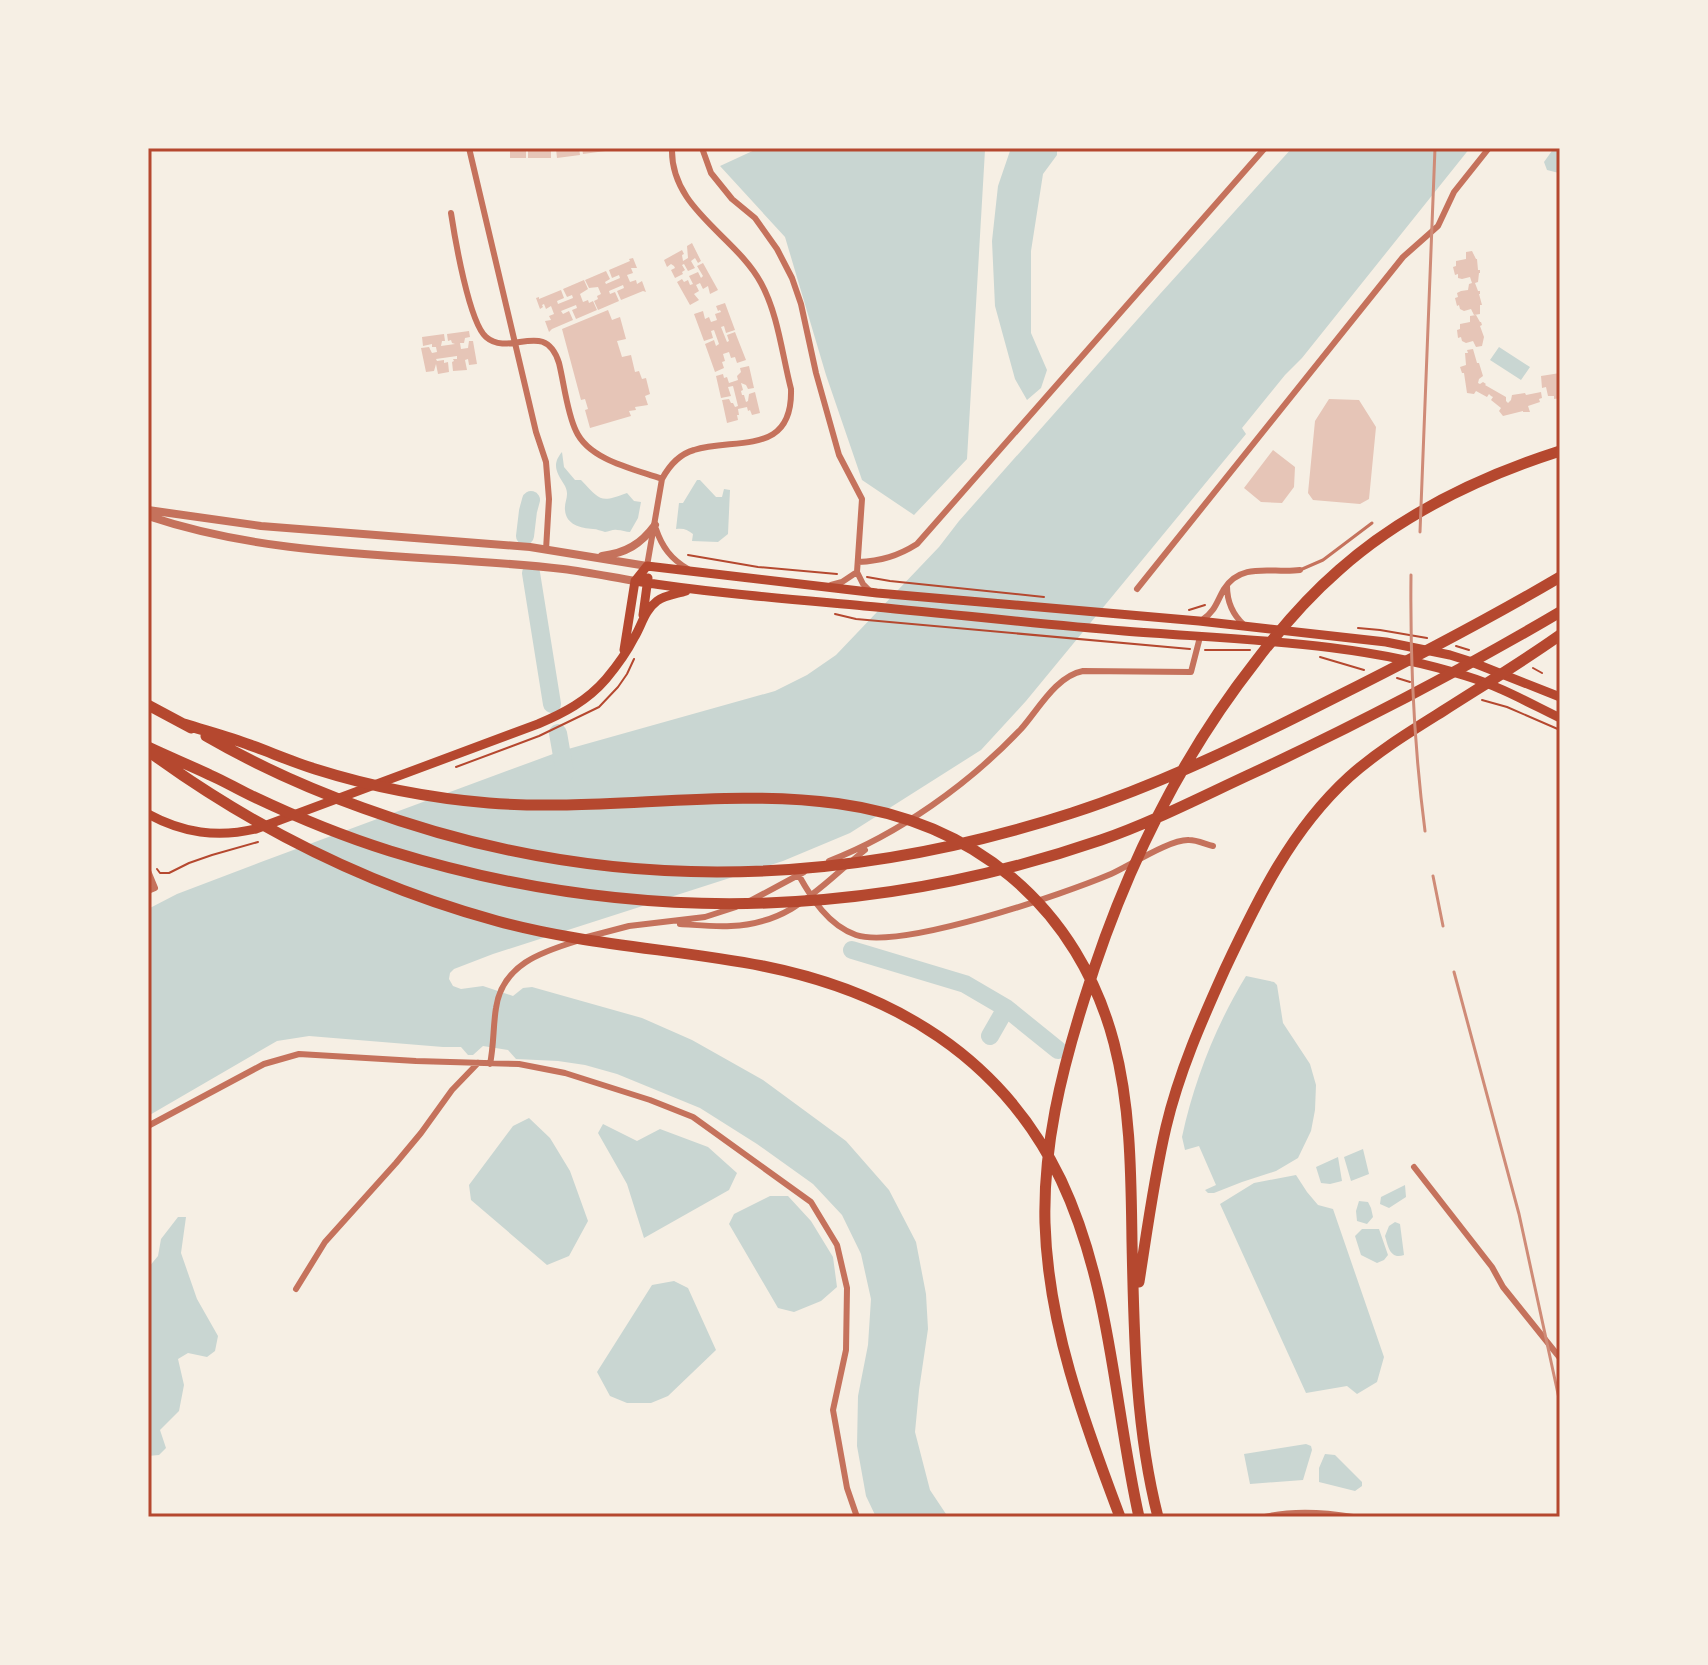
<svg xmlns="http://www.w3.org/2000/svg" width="1708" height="1665" viewBox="0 0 1708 1665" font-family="Raleway,sans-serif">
<rect width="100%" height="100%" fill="#f6efe4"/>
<path fill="#c9d6d2" d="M759,148H936L985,150L967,459L914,515L862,480L826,375L785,237L720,166Z
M1011,148H1057V155L1043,174L1031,251V333L1047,370L1041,388L1027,400L1015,379L995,306L992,241L998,186Z
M1292,148H1470L1302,358L1285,375L1242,428L1246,434L1026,701L981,750L850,833L783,861L493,954L454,969L450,973L449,979L453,986L461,989L483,986L513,996L523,988L532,987L642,1018L692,1040L763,1080L846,1141L889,1190L916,1242L926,1294L928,1329L919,1390L915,1432L930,1490L948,1517H876L866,1496L857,1446L858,1396L868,1345L871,1299L861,1254L842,1215L813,1184L757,1144L700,1108L617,1074L585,1065L558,1061L516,1059L508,1050L483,1046L473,1055H468L461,1047H443L309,1036L277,1041L148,1116V909L177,894L261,862L561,751L775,691L807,675L836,655L939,547L959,521L1160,294Z
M1554,148H1560L1559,173L1547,170L1544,162Z
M1499,347L1530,367L1521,380L1490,360Z
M562,452L564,467L575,480H581C601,501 600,503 627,493L634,501L641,502L638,518L630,532C626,532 622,530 617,530C613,529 609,532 605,532C601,531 597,529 593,529C581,528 566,525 565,510C564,501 570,496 565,486C557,473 551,465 562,452Z
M697,480H700L716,497H722L724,489L730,490L728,534L718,542L692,541L693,534C687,529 683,528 676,529L679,503H683Z
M1246,976L1274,982L1277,985L1283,1023L1310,1064L1316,1085L1315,1110L1311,1131L1298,1158L1276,1171L1242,1182L1214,1193H1208L1205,1190L1216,1185L1199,1146L1185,1150L1182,1137C1194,1081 1216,1025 1246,976Z
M529,1118L550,1138L570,1171L588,1221L569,1256L547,1265L471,1200L469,1185L513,1126Z
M603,1124L637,1141L660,1129L708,1147L737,1173L729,1190L644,1238L627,1184L598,1133Z
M1363,1149L1369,1174L1351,1181L1344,1157Z
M1338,1157L1342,1181L1330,1184L1321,1183L1316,1167Z
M1296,1175L1307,1192L1318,1205L1333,1209L1384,1357L1377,1382L1357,1394L1347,1386L1306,1393L1220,1204L1254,1183Z
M1405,1185L1406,1197L1389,1208L1380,1204L1381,1197Z
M770,1196H788L811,1221L833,1257L837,1287L821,1301L794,1312L778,1308L729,1224L734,1214Z
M1359,1201L1368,1202L1371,1208L1373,1217L1367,1224L1357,1221L1356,1211Z
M178,1217H186L181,1253L197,1299L218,1336L215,1351L207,1357L188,1353L178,1359L184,1385L179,1411L160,1430L166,1448L159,1455L148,1456V1268L158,1256L161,1239Z
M1395,1222L1400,1224L1404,1255C1390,1260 1388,1246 1385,1236L1389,1226Z
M1362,1229H1379L1388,1255L1384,1260L1377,1263L1361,1255L1355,1236Z
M674,1281L688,1288L716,1350L668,1396L651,1403H627L610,1396L597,1372L652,1285Z
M1306,1444L1311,1446L1312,1450L1303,1480L1250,1484L1244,1454Z
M1325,1454L1335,1455L1362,1482V1486L1355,1491L1319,1482V1468Z"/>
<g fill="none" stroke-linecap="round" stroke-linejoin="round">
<path stroke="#c9d6d2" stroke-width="18" d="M525,536L528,511L531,500
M531,573L552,704
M558,733L565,773
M852,950L965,984L1006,1008L1058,1050
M990,1036L1006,1008"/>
</g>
<path fill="#e6c5b7" d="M510,148H526V158H510Z
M528,148H547V151H551V158H528Z
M561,148H579L580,155L557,158L556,149L562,150Z
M582,148H613V150L583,154Z
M692,243L701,261L698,263L695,258L691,261L695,268L688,271L684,264L682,265L685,270L682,272L683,274L675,278L671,270L675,268L674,266L671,264L667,267L664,260L682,250L684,254L682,255L683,261L688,258L687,246Z
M1472,251L1476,259H1477L1478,270H1480V273H1479L1478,282L1475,283L1478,291H1480V294H1479L1482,305H1480V314L1474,315L1471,309L1464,311L1460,309L1459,305L1457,306L1455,298L1458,297L1457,293L1461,291L1468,290L1469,284L1472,283L1470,277L1462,279L1458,278V274L1455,275L1453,267L1456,266V261L1466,259V252Z
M633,258L637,268H631L633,273L627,275L630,282L636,280L637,284L642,281L646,292L643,291L621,300L617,291L624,288L623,285L609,291L610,294L615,292L619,301L598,310L594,301L598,299L597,296L601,294L598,287L589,288L585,280L606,271L610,279L605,282L606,284L620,278L619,275L612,278L609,270L630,261L629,259Z
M703,263L718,290L710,294L708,286L703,289L700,283L696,285L699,291L694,294L699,300L690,305L677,282L682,279L684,282L688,280L690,285L693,284L689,276L698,272L701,278L703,276L697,266Z
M584,280L588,289L580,294L583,302L588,300L589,303L593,301L597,310L576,319L572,310L577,308L576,305L561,311L563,314L569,311L573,320L552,329L549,332L545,321L551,320L549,316L554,314L551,306L546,309L544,304L542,305L543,307L540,309L536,298L539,297V299L561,290L564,298L557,301L558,304L573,298L572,295L567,297L563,289Z
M725,303L735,330L726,333L724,326L721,327L727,342L729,341L727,335L735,332L746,360L737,363L735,357L731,358L729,352L723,354L725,361L722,362L724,368L715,372L705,344L714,340L716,346L719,344L714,330L711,331L713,338L704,341L694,314L703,311L705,319L709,317L711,322L717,320L715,314L721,312L720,310L718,311L716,306Z
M608,310L612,320L620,317L626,339L617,341L622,357L631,355L635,372L639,371L642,379L646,378L650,394L645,396L648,405L635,407L636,410L629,411L631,416L590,428L585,410L588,409L585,399L581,400L562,329Z
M1476,315L1480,322H1481L1482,325L1480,326L1484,337L1482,346L1476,347L1473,341L1466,343L1462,341L1461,337L1458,338L1457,330L1460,329V324L1470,322V316Z
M469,331L470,337L465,338L464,343H460L461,349L468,348L469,341H473L477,364L469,365L468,359L465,360L467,370L453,371L452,362L454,361L453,359H457V356L436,359L437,361L444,360V363L448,362L449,372L438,374L436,364L434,371L426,372L421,348L429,347L432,353L437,352L436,347H432V344L423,346L422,337L444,334L445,341H442L441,346L455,344L452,343L451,340L448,341L447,334Z
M1473,349L1477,363H1479L1483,376L1479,379L1478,383L1480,384L1483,382L1486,384L1485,385L1506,397V401L1508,403L1511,400L1512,395L1525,393L1526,395L1541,392L1542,398L1539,399L1540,402L1528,406L1530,412H1523V411L1503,416L1499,411L1501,408L1491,400L1493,397L1491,396L1489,394L1487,397L1476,391L1474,394L1467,393L1464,373H1462L1460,367L1466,365L1465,353H1468L1467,350Z
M749,366L754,388L748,389L746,385L741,383L743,390L741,391L742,395H744L746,402L748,401L749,394L755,392L760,413L752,415L750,410L748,411L747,407L738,409L739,415H737L738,420L727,423L722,400L729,399L731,403H733L735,407L738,406L733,386L728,387L731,396L721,398L716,376L723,374L724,378L727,377L729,383L738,380L737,376L741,372L740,368Z
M1560,373V398L1554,399V396H1548L1546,387L1542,388L1541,376Z
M1329,399L1359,400L1376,427L1369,499L1360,504L1313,500L1308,493L1315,421Z
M1273,450L1295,467L1294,487L1282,503L1261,502L1244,488Z"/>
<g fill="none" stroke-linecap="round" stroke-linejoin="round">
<path stroke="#b5482f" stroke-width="2" d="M688,555L758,567L837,574
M867,577L890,581L1044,597
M1189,610L1205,605
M835,614L856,619L1190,649
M1358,628L1380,630L1427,638
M1456,646L1469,650
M1205,650H1250
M1320,657L1364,670
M1533,668L1542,673
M1397,678L1410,682
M1482,700L1507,707L1560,730
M456,767L539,736L599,707L618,687L627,674L634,659
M157,869L160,873H169L189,863L212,855L258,842"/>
<path stroke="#c5725c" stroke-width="3" d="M1300,570L1323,560L1372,523"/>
<path stroke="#c5725c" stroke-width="6" d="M469,148L536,432L546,462L549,499L546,550
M702,148L711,173L732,199L755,218L777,249L792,278L801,304L816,373L839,455L862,499L857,572L863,584L871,592
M451,213C455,239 469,322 486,337C510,358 545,318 559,363C564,383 567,413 576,431C589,460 634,469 662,479
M656,529C662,547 671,559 688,569
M858,562C881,561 898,556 917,544L1265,148
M647,566L662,479C669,466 680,454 694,450C735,437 793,457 791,389C782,354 778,314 761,283C735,235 670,209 672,148
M831,585L842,582L857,572
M1227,586C1227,602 1232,614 1244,625
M1137,589L1403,257L1438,226L1454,192L1489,148
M1202,620C1215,612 1217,601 1224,589C1242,561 1273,574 1300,570
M829,861C899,834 969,784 1021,729C1038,710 1056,676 1083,671L1191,672L1200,637
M148,871L155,888L148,891
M798,874C812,899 828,925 856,935C901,950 1064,894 1111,874C1131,865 1170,839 1189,840C1197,840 1205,844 1213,846
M750,901L804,872
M680,924C697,925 714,927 731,926C792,924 821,885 865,850
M587,937L629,926L705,917L736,907
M490,1064C494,1045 493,1026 496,1008C502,965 541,952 577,941
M148,1126L264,1064L299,1054L416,1061L519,1064L565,1073L650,1100L693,1117L811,1202L837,1245L847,1288L846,1350L833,1410L847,1488L857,1517
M1414,1167L1492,1267L1503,1287L1560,1358
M296,1289L325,1242L396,1163L421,1133L452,1090L478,1063
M1265,1517C1294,1510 1323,1512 1353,1517"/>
<path stroke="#c5725c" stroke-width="8" d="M148,510L261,526L530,547L647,566
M148,516C282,561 424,553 563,569C587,572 611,577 635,581
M602,556C626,553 641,544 655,525"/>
<path stroke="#b5482f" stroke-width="9" d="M647,566L877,593L1199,621L1386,642L1450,655L1469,661L1560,697
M635,581C711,593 788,599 864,606C951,614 1037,624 1124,631C1238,640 1356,641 1466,676C1499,686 1529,703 1560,718
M643,615L648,578
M624,650L635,581L647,566
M148,814C183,833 217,838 256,829L538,724C564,713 587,701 606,679C616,667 627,652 634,638C642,625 644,611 657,601C665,595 677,594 686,591"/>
<path stroke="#b5482f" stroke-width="11" d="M148,705L191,728
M184,724C206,731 229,737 250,745C272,753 293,762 315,769C372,787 429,798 489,803C662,817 862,752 1010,876C1062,919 1097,978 1114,1043C1131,1108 1131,1175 1132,1242C1134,1334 1135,1427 1158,1517
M206,736C258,766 307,788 363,808C600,895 834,890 1072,813C1161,784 1247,742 1330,700C1408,661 1485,621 1560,577
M148,747C169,757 189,765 210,775C224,781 237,789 250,795C296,817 342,836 390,851C629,925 865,921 1101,840C1153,822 1203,796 1253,773C1358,724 1460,671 1560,612
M155,756C259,831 373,887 497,921C584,945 675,949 763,966C893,992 1002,1057 1061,1180C1111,1286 1114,1405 1139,1517
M1139,1282C1147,1231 1154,1178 1166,1127C1179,1072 1202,1020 1225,969C1258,899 1291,830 1349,777C1378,751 1411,731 1443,711C1482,686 1522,662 1560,635
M1120,1517C1084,1421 1048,1326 1045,1223C1043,1147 1061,1073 1084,1000C1122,876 1176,763 1256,661C1281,628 1308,597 1339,570C1403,513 1479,477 1560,451"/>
<path stroke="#cf8b77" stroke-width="3" d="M1420,532L1435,148
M1411,575C1410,661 1414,746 1425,831
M1433,876L1443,926
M1454,972L1519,1214L1560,1403"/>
</g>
<rect width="1708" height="1665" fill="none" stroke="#f6efe4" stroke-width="300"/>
<rect x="150" y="150" width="1408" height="1365" fill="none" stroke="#b5482f" stroke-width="3"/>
</svg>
